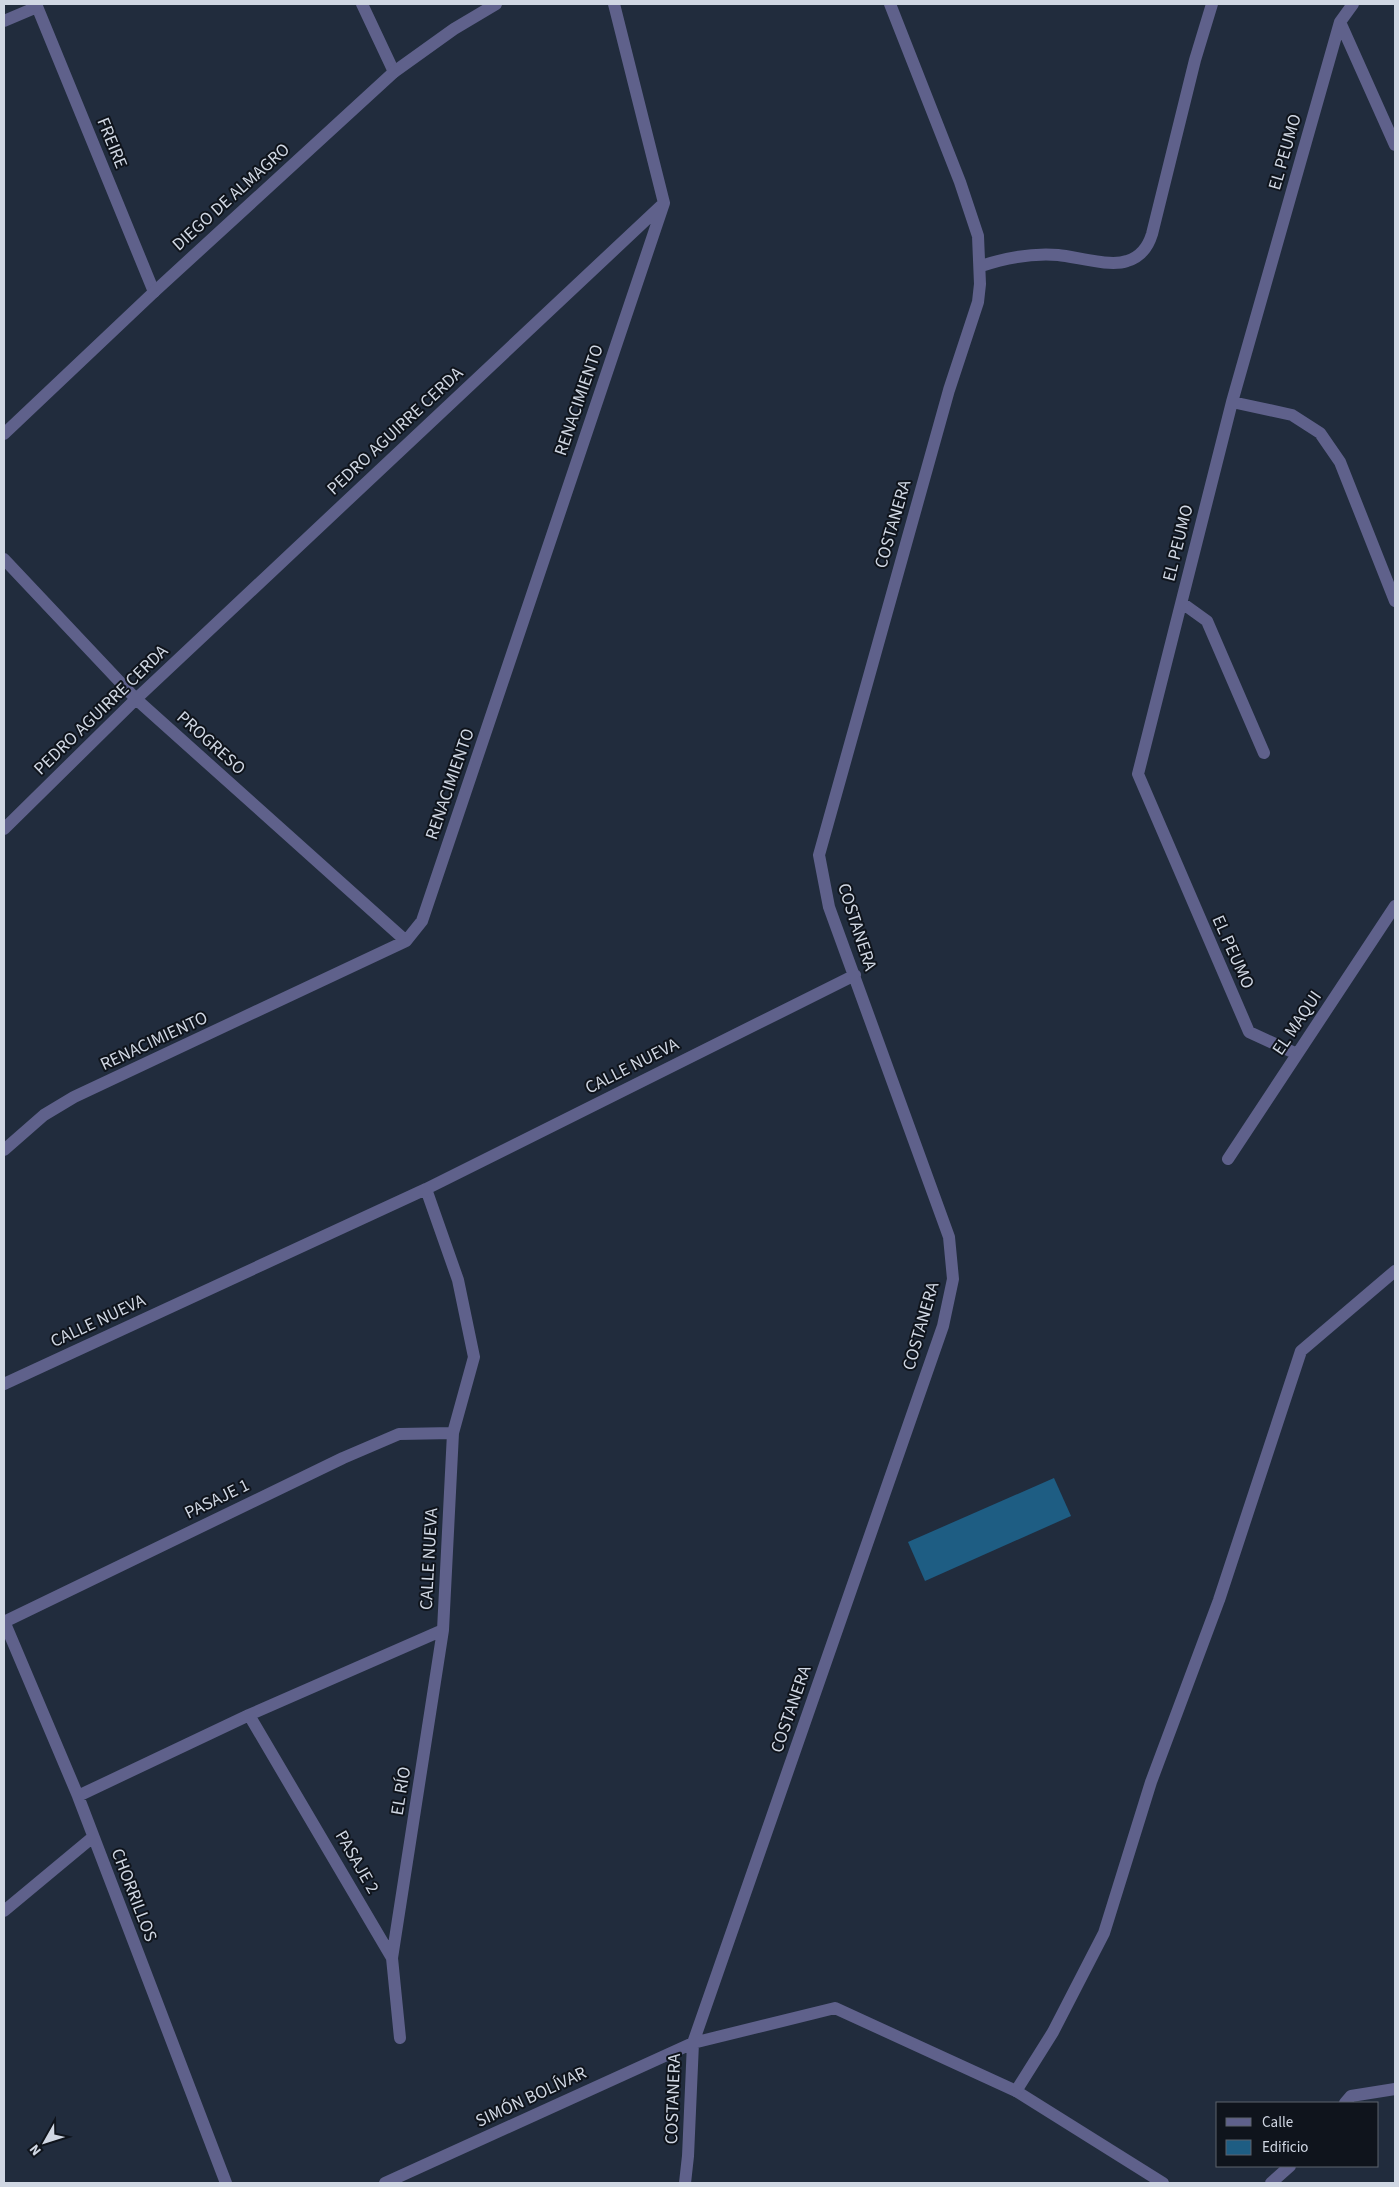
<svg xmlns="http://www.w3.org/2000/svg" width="1399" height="2187" viewBox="0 0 1399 2187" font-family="'Source Sans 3',sans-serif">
<rect width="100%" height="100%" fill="#212c3d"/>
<path fill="#1e5d83" d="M1054,1478L1071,1516L925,1581L908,1542Z"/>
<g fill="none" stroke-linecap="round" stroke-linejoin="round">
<path stroke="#5f618b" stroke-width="12" d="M1016,2091L1163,2183
M1345,2103L1351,2096L1395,2089
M1271,2183L1290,2166"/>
<path stroke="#5f618b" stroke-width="12" d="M36,4L154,292
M362,4L394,72
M4,21L37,7
M1340,22L1395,145
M981,266C1005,258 1032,253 1058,255C1077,257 1110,267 1127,261C1141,257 1148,247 1152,234L1195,60L1212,4
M1232,402L1292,415L1320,433L1340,462L1395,601
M4,559L136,699L406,941
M1182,603L1207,621L1264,753
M4,829L136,699L664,203L614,4
M1297,1054L1249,1032L1138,774L1232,402L1340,22L1353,4
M4,1150L44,1115L74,1097L406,941L422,921L664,203
M1228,1159L1395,906
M4,1384L426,1189L855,975
M4,1621L78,1796L226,2183
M4,1622L343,1458L399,1434L453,1433
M249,1715L392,1958L400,2038
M78,1796L249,1715L443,1630
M4,1911L93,1837
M392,1958L443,1630L453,1433L474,1357L458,1280L426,1189
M385,2183L693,2043L835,2008L1016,2091L1053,2032L1104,1933L1151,1782L1219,1600L1301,1351L1395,1271
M685,2183L688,2156L693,2043L943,1326L953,1279L949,1237L829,907L819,855L949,390L978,302L980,284L978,236L960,182L890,4"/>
<path stroke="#5f618b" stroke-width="12" d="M4,434L154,292L394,72L454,29L496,4"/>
</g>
<g text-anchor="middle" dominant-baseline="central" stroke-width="4" stroke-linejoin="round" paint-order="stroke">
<g font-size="18" fill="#d0d7e3" stroke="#0f141c">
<text transform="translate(112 143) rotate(68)">FREIRE</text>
<text transform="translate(1285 152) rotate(-74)">EL PEUMO</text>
<text transform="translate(231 197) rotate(-42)">DIEGO DE ALMAGRO</text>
<text transform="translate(579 400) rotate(-71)">RENACIMIENTO</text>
<text transform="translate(395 431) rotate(-43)">PEDRO AGUIRRE CERDA</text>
<text transform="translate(893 524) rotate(-74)">COSTANERA</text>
<text transform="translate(1178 543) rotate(-76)">EL PEUMO</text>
<text transform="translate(101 710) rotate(-44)">PEDRO AGUIRRE CERDA</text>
<text transform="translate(211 743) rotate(42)">PROGRESO</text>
<text transform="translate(450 784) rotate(-71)">RENACIMIENTO</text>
<text transform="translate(857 927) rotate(72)">COSTANERA</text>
<text transform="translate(1233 952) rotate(66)">EL PEUMO</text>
<text transform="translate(1297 1023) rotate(-56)">EL MAQUI</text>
<text transform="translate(154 1041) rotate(-25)">RENACIMIENTO</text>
<text transform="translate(632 1066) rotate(-27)">CALLE NUEVA</text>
<text transform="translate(98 1321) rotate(-25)">CALLE NUEVA</text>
<text transform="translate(921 1326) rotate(-74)">COSTANERA</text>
<text transform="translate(217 1499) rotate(-26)">PASAJE 1</text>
<text transform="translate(429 1559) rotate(-87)">CALLE NUEVA</text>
<text transform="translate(791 1709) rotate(-71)">COSTANERA</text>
<text transform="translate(401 1791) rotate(-81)">EL RÍO</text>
<text transform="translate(357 1862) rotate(60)">PASAJE 2</text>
<text transform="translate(134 1895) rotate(69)">CHORRILLOS</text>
<text transform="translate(531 2097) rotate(-25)">SIMÓN BOLÍVAR</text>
<text transform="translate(673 2099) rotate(-88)">COSTANERA</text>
</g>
</g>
<rect width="1399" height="2187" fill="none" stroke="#d0d7e3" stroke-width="10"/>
<rect x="1216" y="2102" width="162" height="65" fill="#0f141c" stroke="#5c626c"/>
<rect x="1226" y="2118" width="25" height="8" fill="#5f618b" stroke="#5c626c"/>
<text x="1262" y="2127" font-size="15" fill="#d0d7e3">Calle</text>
<rect x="1226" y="2140" width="25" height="15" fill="#1e5d83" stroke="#5c626c"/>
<text x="1262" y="2152" font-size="15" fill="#d0d7e3">Edificio</text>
<g transform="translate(45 2142) rotate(231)" stroke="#0f141c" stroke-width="4" paint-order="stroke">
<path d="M0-4L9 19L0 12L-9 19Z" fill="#d0d7e3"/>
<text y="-8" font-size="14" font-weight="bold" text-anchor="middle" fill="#d0d7e3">N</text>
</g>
</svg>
